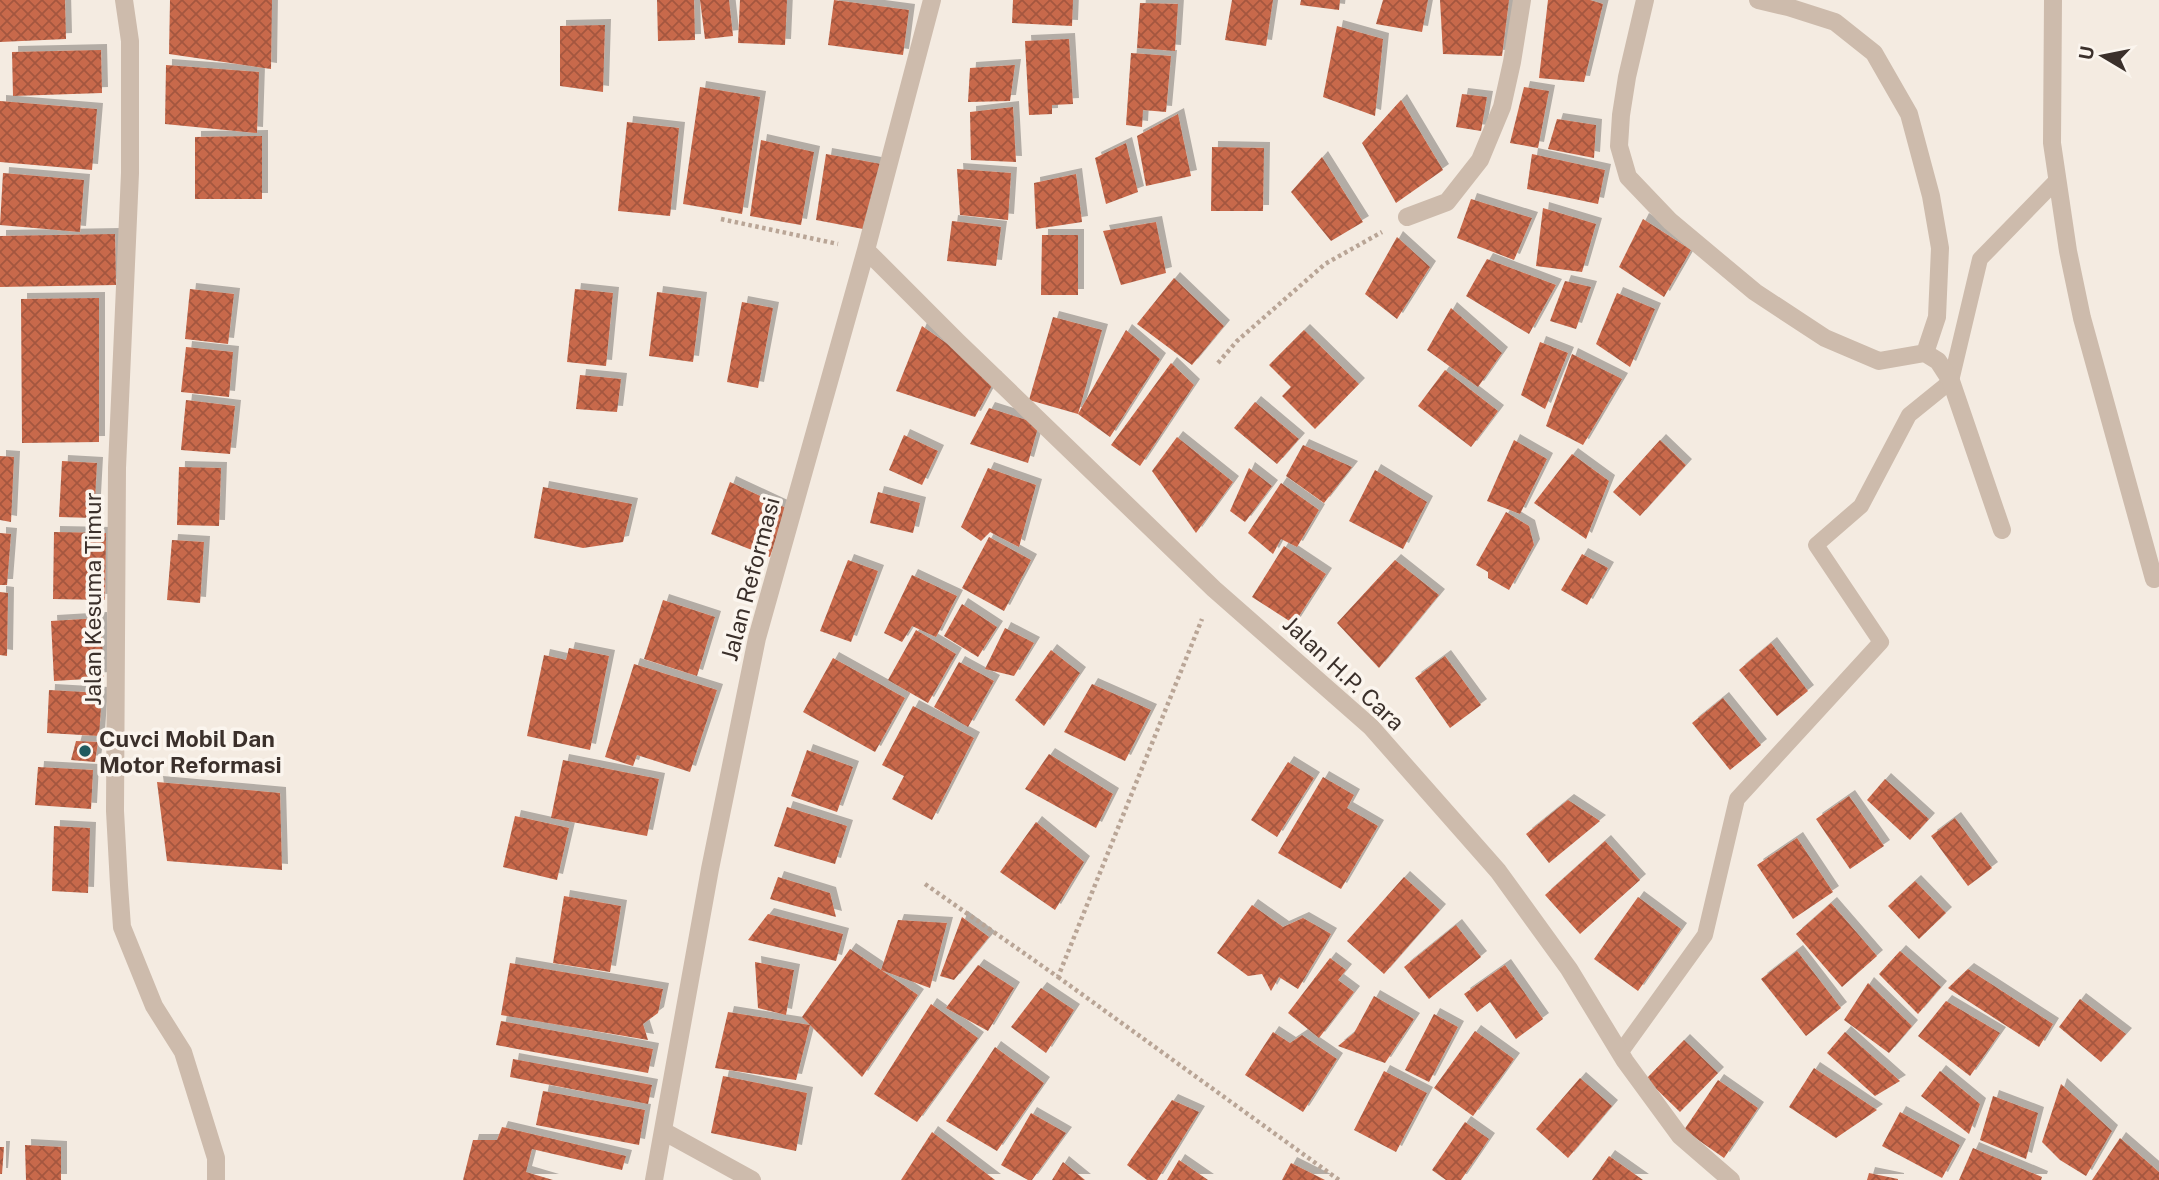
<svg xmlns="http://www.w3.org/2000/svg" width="2159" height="1180" viewBox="0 0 2159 1180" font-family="'Public Sans',sans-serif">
<defs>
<pattern id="building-cross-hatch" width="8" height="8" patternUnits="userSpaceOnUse" patternTransform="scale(1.75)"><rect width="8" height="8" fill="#c8694b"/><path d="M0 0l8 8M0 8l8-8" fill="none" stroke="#a4573f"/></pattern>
<filter id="shadow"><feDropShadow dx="6" dy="-6" stdDeviation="0" flood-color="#0004"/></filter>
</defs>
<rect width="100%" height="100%" fill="#f4ebe1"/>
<path fill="url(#building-cross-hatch)" filter="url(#shadow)" d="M0,0H65L66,39L0,42Z
M170,0H272L271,69L169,54Z
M657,0H694L695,40L658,41Z
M700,0H729L733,36L705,39Z
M740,0H787L785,45L738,43Z
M834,0L909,10L903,55L828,45Z
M1013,0H1073L1072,26L1012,23Z
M1232,0H1273L1266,46L1225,40Z
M1301,0H1340L1339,10L1300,5Z
M1383,0H1428L1422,32L1376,24Z
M1440,0H1509L1502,56L1443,54Z
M1548,0H1590L1603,4L1584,82L1539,78Z
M1140,3L1178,4L1175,51L1137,48Z
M605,25L603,92L560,86V26Z
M1337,26L1383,39L1375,116L1323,97Z
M1069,39L1073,104L1052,105V114L1029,115L1025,41Z
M101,50L102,93L13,96L12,52Z
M1131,53L1171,56L1166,112L1143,110L1142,127L1126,125Z
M166,65L259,72L257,133L165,124Z
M1015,65L1010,101L968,102L970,68Z
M700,87L760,97L742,214L683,204Z
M1524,87L1549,91L1538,148L1510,143Z
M1462,94L1487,97L1481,131L1456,127Z
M1401,100L1443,170L1396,203L1362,143Z
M0,101L97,109L92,170L0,162Z
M1013,107L1016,162L971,160L970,112Z
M1178,114L1191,176L1146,186L1137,136Z
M1557,119L1596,125L1594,158L1548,149Z
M627,122L679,128L670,216L618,211Z
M262,136V199H195V137Z
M761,140L814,152L801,225L750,216Z
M1126,143L1138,192L1106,204L1095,158Z
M1212,147L1264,148L1263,211H1211Z
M826,154L881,164L863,229L816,220Z
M1532,154L1605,170L1598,204L1527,189Z
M1322,157L1363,222L1331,241L1291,192Z
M957,169L1011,173L1008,220L960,215Z
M3,173L84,180L80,232L0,225Z
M1076,174L1082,222L1036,229L1034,183Z
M1471,199L1532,218L1514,260L1457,238Z
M1543,208L1596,224L1582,272L1536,266Z
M1643,219L1691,250L1664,297L1619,267Z
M952,221L1001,227L996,266L947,261Z
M1156,222L1166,273L1121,285L1103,231Z
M115,234L116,285L0,287V236Z
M1042,235H1078V295H1041Z
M1397,237L1430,267L1397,319L1365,294Z
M1487,259L1556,285L1529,334L1466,296Z
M1174,278L1224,326L1192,365L1137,324Z
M1565,281L1591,287L1576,329L1550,321Z
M190,289L234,294L228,344L185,339Z
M575,289L613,293L606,366L567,362Z
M657,292L701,298L693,362L649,356Z
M1617,293L1655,309L1630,367L1596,344Z
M99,298V442L22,443L21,299Z
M742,302L773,308L758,388L727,382Z
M1451,308L1502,353L1478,387L1427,350Z
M1053,317L1102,330L1078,414L1029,400Z
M922,326L996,378L975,417L896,391Z
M1126,330L1160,359L1110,437L1078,414Z
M1304,330L1359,384L1315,429L1282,396L1291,387L1269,365Z
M1540,342L1568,353L1545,409L1521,395Z
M186,347L233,352L229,397L181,392Z
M1572,354L1622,379L1583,445L1546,426Z
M1171,363L1194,385L1140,466L1111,445Z
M1445,370L1498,411L1471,447L1418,406Z
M580,375L621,379L617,412L576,409Z
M186,400L235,406L230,454L181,450Z
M1255,402L1299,439L1277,464L1234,428Z
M989,408L1039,424L1028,463L970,444Z
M904,435L938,451L922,485L889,470Z
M1177,437L1233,482L1196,533L1152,471Z
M1514,440L1547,459L1520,514L1487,501Z
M1660,440L1686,465L1640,516L1613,492Z
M1303,445L1352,467L1324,503L1286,476Z
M1572,454L1609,481L1586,539L1534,503Z
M0,456L14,457L11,522L0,520Z
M62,461L97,463L94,518L59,517Z
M179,467L221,468L219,526L177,525Z
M988,468L1036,485L1019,547L990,532L981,541L961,527Z
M1249,468L1272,486L1245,522L1230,511Z
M1375,470L1427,502L1403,549L1349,521Z
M730,482L786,508L770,557L711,534Z
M1281,483L1319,510L1297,547L1281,539L1273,554L1248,533Z
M543,487L632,504L623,542L583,548L534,538Z
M878,492L920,503L913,533L870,523Z
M1506,512L1529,526L1534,545L1509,590L1488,578V572L1476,565Z
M54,532L106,533L105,600L53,599Z
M0,533L11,534L7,585H0Z
M989,537L1031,560L1004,611L962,588Z
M172,540L204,542L200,603L167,600Z
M1284,546L1326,574L1294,624L1252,597Z
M1582,554L1608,568L1587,605L1561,590Z
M848,560L878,571L851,642L820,631Z
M1395,560L1439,595L1379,668L1337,623Z
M912,575L957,596L936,637L912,626L902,642L884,633Z
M0,592L8,593L7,656L0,655Z
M663,600L715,617L697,676L644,659Z
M962,604L997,627L978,657L944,636Z
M101,618L104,678L54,681L51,621Z
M1005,628L1034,643L1014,676L985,669Z
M916,630L956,654L928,703L888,680Z
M1771,643L1808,691L1777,716L1739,670Z
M569,648L609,656L590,750L527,736L544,655L566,660Z
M1051,650L1080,673L1044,726L1015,700Z
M1445,656L1481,705L1450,728L1415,678Z
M833,658L905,698L875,752L803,712Z
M959,662L994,681L968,727L934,707Z
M634,664L717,690L690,772L637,755L633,766L605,757Z
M1092,684L1151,710L1125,761L1064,732Z
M49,690L102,693L99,736L47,733Z
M1723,698L1761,745L1730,770L1692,723Z
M913,706L974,738L932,820L892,799L904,776L882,765Z
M76,741L98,742L95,762L71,760Z
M807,750L853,767L837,812L791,796Z
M1049,754L1113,794L1096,828L1025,789Z
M563,760L659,779L647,836L551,818Z
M1288,762L1314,778L1277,837L1251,820Z
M38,767L93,770L91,809L35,805Z
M1323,777L1354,795L1347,808L1378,826L1341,889L1278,853Z
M1885,779L1929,819L1910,840L1867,800Z
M157,782L280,793L282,870L167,861Z
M1849,796L1884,846L1850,869L1816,819Z
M1568,800L1600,821L1549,863L1526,834Z
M787,807L847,826L835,864L774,846Z
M515,816L569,828L557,880L503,867Z
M1955,818L1992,868L1968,886L1931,836Z
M1036,822L1084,862L1055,910L1000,872Z
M54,826L90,828L88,893L52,891Z
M1797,838L1833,892L1793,919L1757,865Z
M1605,841L1640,880L1580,934L1545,895Z
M778,877L830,893L836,917L770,899Z
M1404,877L1440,910L1384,974L1347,941Z
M1915,881L1946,913L1919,939L1888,906Z
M564,896L621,906L610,972L553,963Z
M1638,897L1681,929L1638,991L1594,959Z
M1831,903L1877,956L1842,987L1796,934Z
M1252,905L1283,927L1303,918L1331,934L1298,989L1279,977L1271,991L1262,974L1248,976L1217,953Z
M768,914L843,934L836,961L748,940Z
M962,917L989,937L954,980L940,976Z
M898,920L947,923L930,988L881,970L918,995L862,1077L810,1025L796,1080L715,1068L728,1012L810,1025L802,1017L850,949L881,970Z
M1456,925L1481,957L1429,999L1404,967Z
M1797,951L1841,1008L1806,1036L1761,979Z
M1900,951L1941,987L1918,1014L1879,974Z
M1330,958L1346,970L1338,980L1354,992L1319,1038L1288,1013Z
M755,962L794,970L786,1015L758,1008Z
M510,963L663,989L658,1013L643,1024L648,1040L501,1015Z
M978,965L1014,988L988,1031L946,1008Z
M1505,965L1543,1019L1516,1039L1490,1002L1477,1012L1464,994Z
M1968,969L2053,1024L2039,1047L1948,988Z
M1868,983L1912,1026L1889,1053L1844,1020Z
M1041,988L1074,1010L1046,1053L1011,1027Z
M1374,996L1414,1019L1385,1063L1338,1046L1354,1033Z
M2080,999L2126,1034L2101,1062L2059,1027Z
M1946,1001L2000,1033L1970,1076L1918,1036Z
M931,1004L978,1038L917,1122L874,1094Z
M1434,1014L1458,1027L1429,1082L1405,1070Z
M501,1021L653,1049L648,1073L496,1045Z
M1475,1031L1514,1059L1473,1116L1434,1088Z
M1273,1032L1290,1043L1302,1035L1337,1059L1303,1112L1245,1075Z
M1845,1032L1900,1081L1875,1096L1827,1053Z
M1684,1040L1718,1073L1680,1112L1646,1079Z
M995,1047L1044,1083L997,1151L946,1121Z
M513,1059L652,1085L648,1104L510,1077Z
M1814,1068L1877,1110L1836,1138L1789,1107Z
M1384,1071L1427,1093L1396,1152L1354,1130Z
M1940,1071L1980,1104L1969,1134L1921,1096Z
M723,1076L807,1093L796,1151L711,1133Z
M1580,1078L1612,1106L1568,1158L1536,1129Z
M1718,1080L1758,1108L1724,1158L1684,1130Z
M2061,1084L2112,1131L2086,1176L2060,1160L2042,1142Z
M543,1091L645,1110L639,1145L536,1125Z
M1993,1096L2038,1113L2026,1159L1980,1140Z
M1172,1100L1199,1112L1157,1180H1147L1127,1165Z
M1900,1112L1960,1145L1942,1178L1882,1146Z
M1031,1113L1066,1133L1032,1180H1028L1001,1165Z
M1465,1122L1489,1139L1461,1180H1446L1432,1170Z
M502,1127L626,1156L622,1170L532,1149L526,1172L553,1180H463L473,1140H497Z
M932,1132L995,1180H901Z
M2120,1138L2159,1172V1180H2092Z
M25,1145L61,1147V1180H26Z
M0,1147H4L2,1174H0Z
M1973,1148L2042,1177L2041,1180H1959Z
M1609,1156L1643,1180H1592Z
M1179,1160L1208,1180H1167Z
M1063,1162L1085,1180H1052Z
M1291,1163L1325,1180H1282Z
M1869,1173L1898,1179V1180H1867Z"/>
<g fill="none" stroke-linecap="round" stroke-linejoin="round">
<path stroke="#b9a596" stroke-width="4.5" stroke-dasharray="3.5 3.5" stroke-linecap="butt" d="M721,219L838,244
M1218,363L1237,341L1325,264L1382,232
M925,884L1058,977L1202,619
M1058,977L1339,1180"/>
<path stroke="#cdbbac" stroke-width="16" d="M1620,1053L1705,935L1737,799L1881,642L1816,545L1861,506L1909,415L1951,381L1980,259L2057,180"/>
<path stroke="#cdbbac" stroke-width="18" d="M124,0L130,41V173L117,468L115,811L119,885L122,927L154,1006L183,1052L216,1158V1180
M1645,0L1627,77L1621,115L1619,146L1628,177L1670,221L1755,292L1825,338L1879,361L1925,353
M1758,0L1788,7L1835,22L1874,53L1909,114L1931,196L1940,248L1937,317L1925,353L1938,361L1951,381L2002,530
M2053,0L2052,143L2068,251L2082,318L2154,579
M1407,217L1447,202L1480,160L1502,107L1512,62L1522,0
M866,250L957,341L1214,589L1371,727L1498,871L1569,969L1625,1061L1680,1136L1731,1180
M663,1131L752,1180
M654,1180L710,869L757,638L866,250L932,0"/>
</g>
<circle fill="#1f5a5e" stroke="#fbf5ee" stroke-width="2.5" cx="85" cy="751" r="7"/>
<g text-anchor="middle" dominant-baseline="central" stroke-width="7" stroke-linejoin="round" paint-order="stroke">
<g font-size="23" fill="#3b302b" stroke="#fbf5ee">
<text transform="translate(750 579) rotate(-75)">Jalan Reformasi</text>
<text transform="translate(92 599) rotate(-90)">Jalan Kesuma Timur</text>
<text transform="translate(1344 673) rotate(43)">Jalan H.P. Cara</text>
</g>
<g font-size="23" font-weight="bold" fill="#3b302b" stroke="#fbf5ee" text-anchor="start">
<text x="99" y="738">Cuvci Mobil Dan<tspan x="99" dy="26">Motor Reformasi</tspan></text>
</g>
</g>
<g transform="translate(2103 56) rotate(280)" stroke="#fbf5ee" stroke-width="5" paint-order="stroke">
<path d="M0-5L12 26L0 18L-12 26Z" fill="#3b302b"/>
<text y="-10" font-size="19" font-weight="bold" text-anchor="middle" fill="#3b302b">U</text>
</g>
</svg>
